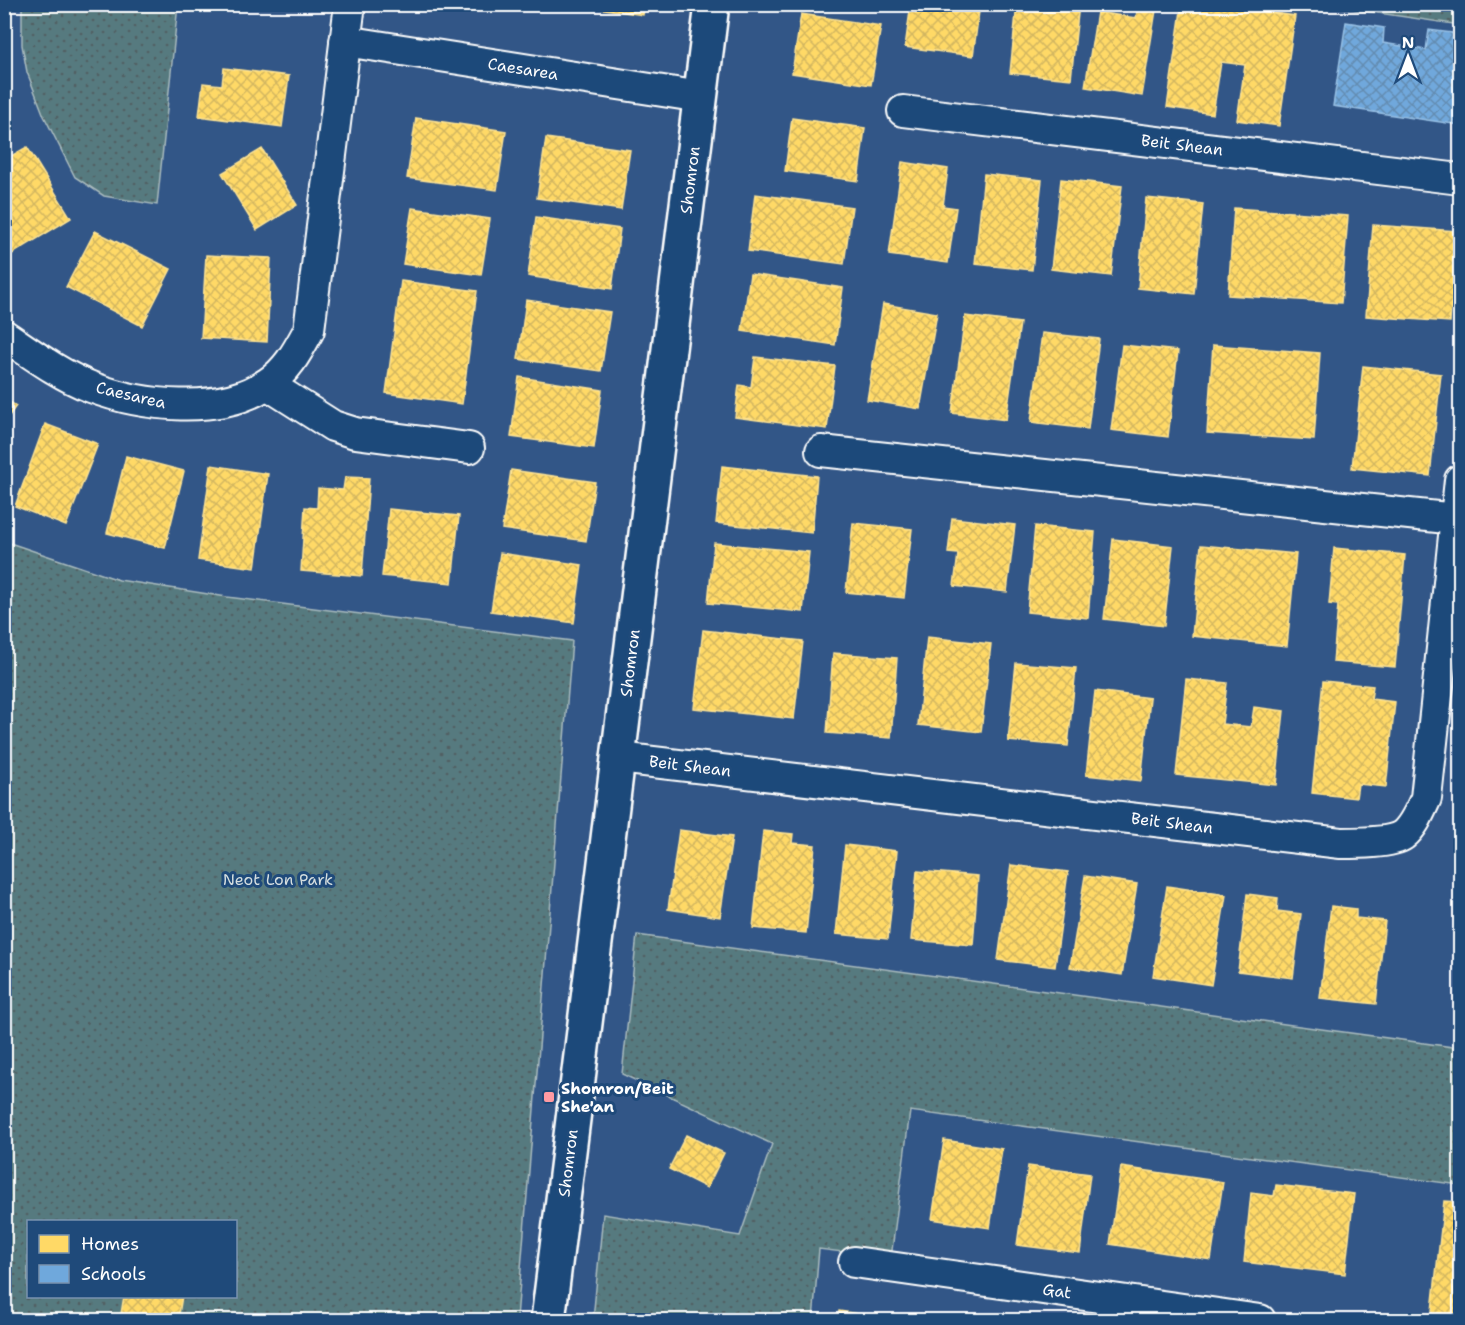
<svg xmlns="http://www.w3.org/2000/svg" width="1465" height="1325" viewBox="0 0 1465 1325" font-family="'Shantell Sans',sans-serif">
<defs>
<pattern id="grass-dots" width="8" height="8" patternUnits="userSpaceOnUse" patternTransform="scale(1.5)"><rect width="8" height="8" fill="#577a7f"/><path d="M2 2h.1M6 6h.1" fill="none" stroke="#516163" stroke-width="1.8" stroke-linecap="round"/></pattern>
<pattern id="homes-cross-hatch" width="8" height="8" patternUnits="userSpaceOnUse" patternTransform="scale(1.5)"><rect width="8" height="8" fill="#ffd966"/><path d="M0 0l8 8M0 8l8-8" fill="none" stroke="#d2b660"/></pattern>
<pattern id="schools-cross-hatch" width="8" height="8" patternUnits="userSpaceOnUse" patternTransform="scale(1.5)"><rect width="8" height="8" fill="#6fa8dc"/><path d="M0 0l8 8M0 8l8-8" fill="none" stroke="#648cb1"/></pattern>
</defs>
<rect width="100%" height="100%" fill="#325687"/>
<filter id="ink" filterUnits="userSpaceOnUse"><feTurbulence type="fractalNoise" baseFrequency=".0167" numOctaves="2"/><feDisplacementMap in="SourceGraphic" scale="12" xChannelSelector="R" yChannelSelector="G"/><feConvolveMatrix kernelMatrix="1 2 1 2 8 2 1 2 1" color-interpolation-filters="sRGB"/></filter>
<g filter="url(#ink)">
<path fill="url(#grass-dots)" stroke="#abbcbf" stroke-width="1.5" fill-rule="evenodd" d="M22,5H178L157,205L104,196L75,177L44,116L27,72L22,45Z
M1324,5H1460V25Z
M4,541L119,580L227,597L572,641L517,1318L524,1320H5L4,632L10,600L5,592ZM28,1222H236V1296H28Z
M637,935L1460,1048V1185L910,1111L891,1258L819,1249L813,1320H593L603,1214L740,1236L772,1144L622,1074Z"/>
<path fill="url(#homes-cross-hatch)" stroke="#ffe494" stroke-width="1.5" d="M572,4H645L643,15Z
M911,4H980L973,56L905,47Z
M1017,4H1079L1071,79L1010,73Z
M1138,4H1157L1142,96L1085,87L1097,12L1136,18Z
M1182,4H1212L1295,16L1279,126L1237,120L1245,65L1221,62L1213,114L1167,107Z
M801,14L881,26L871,85L792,73Z
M224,68L289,76L282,127L199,116L203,83L222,85Z
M4,82L12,122L4,123Z
M416,118L506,131L497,190L407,178Z
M792,118L865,128L858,181L785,171Z
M546,138L630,150L621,210L537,198Z
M27,147L71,218L9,256L4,249V160Z
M262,149L297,205L257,230L222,173Z
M902,162L948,169L943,206L956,208L948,263L889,255Z
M984,174L1042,180L1032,270L975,264Z
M1061,179L1122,186L1111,276L1051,269Z
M755,194L852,207L844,264L748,251Z
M1146,198L1203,204L1194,294L1138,288Z
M412,208L490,219L481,275L403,264Z
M1234,208L1348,216L1341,303L1228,295Z
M536,217L620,229L612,289L528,276Z
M1373,225L1457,231L1450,322L1366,316Z
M95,231L171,269L142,326L66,287Z
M206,255L271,258L267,342L201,338Z
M750,274L843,288L835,345L742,331Z
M401,281L477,291L462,404L386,393Z
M526,300L610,312L601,371L518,359Z
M883,304L937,313L920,409L867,400Z
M965,316L1020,323L1006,420L952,413Z
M1042,333L1099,339L1088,429L1031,422Z
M1122,345L1178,351L1168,437L1111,430Z
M1213,345L1320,353L1314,440L1207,433Z
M755,357L835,366L827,429L735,417L739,385L751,387Z
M1363,366L1441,374L1430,476L1352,468Z
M519,377L602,390L594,448L511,437Z
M4,398L16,406L4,423Z
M45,424L98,444L66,526L15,506Z
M126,456L184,471L165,548L107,533Z
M211,465L268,474L255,568L198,560Z
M722,466L817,476L812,533L716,523Z
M511,470L595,482L586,541L502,529Z
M345,477L369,478L362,576L301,571L305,507L317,508L318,488L343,490Z
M389,509L459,516L452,583L382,576Z
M952,518L1015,525L1007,592L954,586L958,554L948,553Z
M853,523L912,529L904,598L846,592Z
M1035,526L1095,532L1088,618L1027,612Z
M1113,539L1173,546L1164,626L1104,619Z
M714,543L809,552L803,612L708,603Z
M1201,545L1296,554L1287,646L1192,636Z
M1334,548L1405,555L1395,667L1333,662L1338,605L1329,604Z
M500,553L582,565L574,623L491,611Z
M703,630L803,641L794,719L694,708Z
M927,637L991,644L981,732L918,725Z
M833,653L897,658L891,738L827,733Z
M1016,663L1076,668L1068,746L1008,741Z
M1186,679L1227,683L1222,724L1251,727L1254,707L1284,711L1276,785L1176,775Z
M1323,681L1373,686L1371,699L1395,702L1386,787L1358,784L1356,798L1312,793Z
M1095,691L1150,698L1141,781L1086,775Z
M679,830L732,837L720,917L668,909Z
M763,831L793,834L792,843L815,845L806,933L753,928Z
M845,845L897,851L888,939L836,934Z
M1011,865L1068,872L1055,967L998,960Z
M917,871L978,876L973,945L911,940Z
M1085,876L1137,884L1122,975L1070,967Z
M1167,886L1226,895L1211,985L1153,976Z
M1247,894L1278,898L1277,911L1301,914L1293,978L1238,971Z
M1331,906L1356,909V918L1385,921L1376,1004L1320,998Z
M686,1135L724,1153L707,1188L669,1169Z
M944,1140L1002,1149L990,1228L932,1219Z
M1028,1166L1090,1174L1080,1253L1017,1245Z
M1121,1167L1223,1182L1211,1260L1110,1244Z
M1276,1185L1354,1194L1345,1274L1244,1262L1251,1193L1274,1196Z
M1444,1201L1460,1202V1320H1431Z
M124,1296H182L178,1320H120Z
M839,1311L898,1320H838Z"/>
<path fill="url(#schools-cross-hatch)" stroke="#9ac2e6" stroke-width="1.5" d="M1346,22L1384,28L1383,43L1426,50L1429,30L1460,34V125L1333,106Z"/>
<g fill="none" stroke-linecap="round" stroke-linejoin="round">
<defs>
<path id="minor" d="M345,41L701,97
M903,111L1460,179
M4,335C32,354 60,375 91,387C141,406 221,416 268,383C288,370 298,350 309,330L350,4
M267,384L333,426L355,433L469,448
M821,451L1456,519
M619,758L1341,843C1355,843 1392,843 1403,835C1414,826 1420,811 1426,798L1460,480
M854,1262L1260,1320"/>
<path id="tertiary" d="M548,1320L712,4"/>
</defs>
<use href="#minor" stroke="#fff" stroke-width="34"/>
<use href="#tertiary" stroke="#fff" stroke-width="38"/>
<use href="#minor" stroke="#1f4a7a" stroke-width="30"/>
<use href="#tertiary" stroke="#1f4a7a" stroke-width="33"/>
</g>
</g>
<rect fill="#ff9aa2" stroke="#1f4a7a" stroke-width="2" x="543" y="1091" width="12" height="12" rx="3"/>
<g text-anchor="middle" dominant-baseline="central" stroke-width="6" stroke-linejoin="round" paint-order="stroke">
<g font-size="16" fill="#fff" stroke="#1f4a7a">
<text transform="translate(523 69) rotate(9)">Caesarea</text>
<text transform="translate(1182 145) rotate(7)">Beit Shean</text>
<text transform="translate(690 180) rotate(-83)">Shomron</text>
<text transform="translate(131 395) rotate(13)">Caesarea</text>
<text transform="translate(630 663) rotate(-83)">Shomron</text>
<text transform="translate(690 766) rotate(7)">Beit Shean</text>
<text transform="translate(1172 823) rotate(7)">Beit Shean</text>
<text transform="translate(568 1163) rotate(-83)">Shomron</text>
<text transform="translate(1057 1291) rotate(8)">Gat</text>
</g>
<g font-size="16" fill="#d5dedf" stroke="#1f4a7a">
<text x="278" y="879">Neot Lon Park</text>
</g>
<g font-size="16" font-weight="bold" fill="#fff" stroke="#1f4a7a" text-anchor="start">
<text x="561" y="1088">Shomron/Beit<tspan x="561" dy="18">She'an</tspan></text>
</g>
</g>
<rect width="1465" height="1325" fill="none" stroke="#1f4a7a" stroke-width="24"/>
<rect x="12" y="12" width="1441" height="1301" fill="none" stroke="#fff" stroke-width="2" filter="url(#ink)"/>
<rect x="27" y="1220" width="210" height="78" fill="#1f4a7a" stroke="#7992af" stroke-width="1.5"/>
<rect x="39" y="1235" width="30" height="18" fill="#ffd966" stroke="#7992af" stroke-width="1.5"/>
<text x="81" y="1250" font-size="18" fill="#ffffff">Homes</text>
<rect x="39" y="1265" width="30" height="18" fill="#6fa8dc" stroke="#7992af" stroke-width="1.5"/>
<text x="81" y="1280" font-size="18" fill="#ffffff">Schools</text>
<g transform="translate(1408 57)" stroke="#1f4a7a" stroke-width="4.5" paint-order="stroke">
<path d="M0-4.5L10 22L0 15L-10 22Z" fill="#ffffff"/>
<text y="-9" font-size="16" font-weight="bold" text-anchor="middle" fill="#ffffff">N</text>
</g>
</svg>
